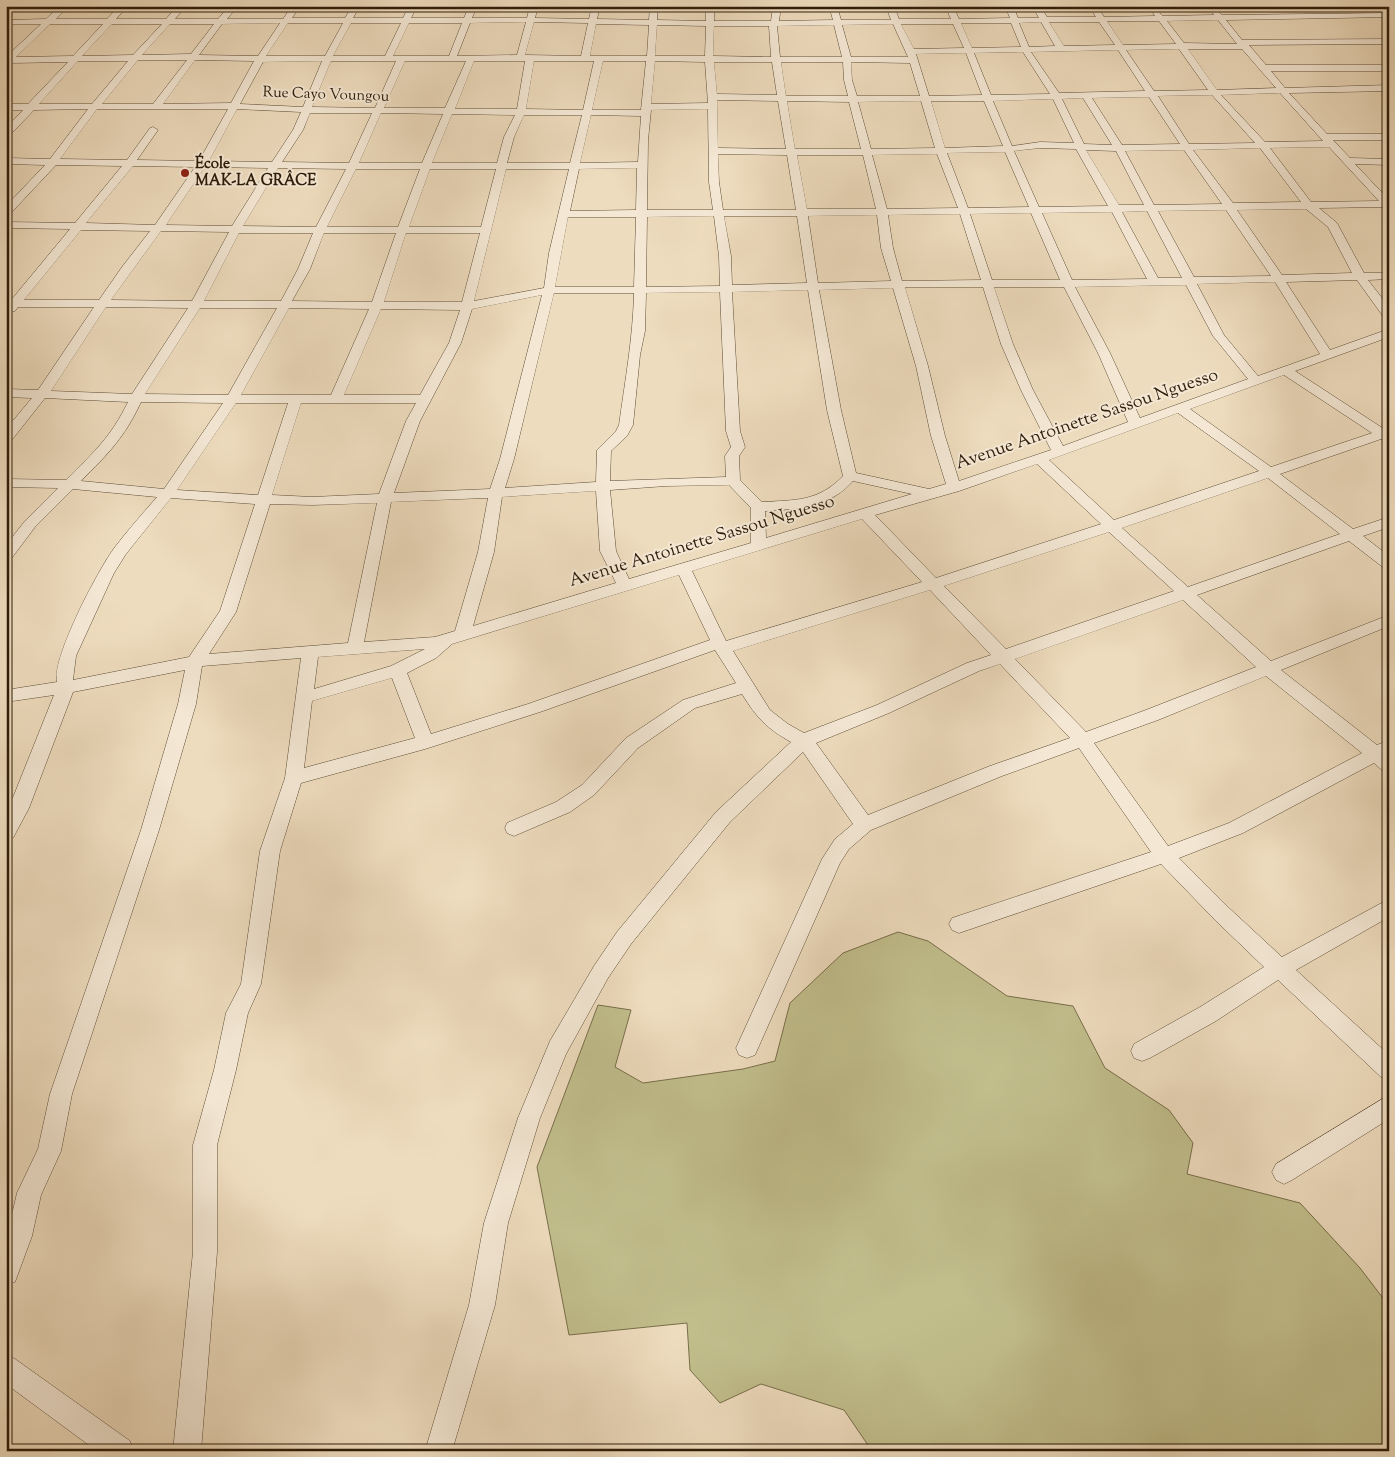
<svg xmlns="http://www.w3.org/2000/svg" width="1395" height="1457" viewBox="0 0 1395 1457" font-family="'Sorts Mill Goudy',serif">
<rect width="100%" height="100%" fill="#eedcbe"/>
<filter id="stains"><feTurbulence type="fractalNoise" baseFrequency=".004" numOctaves="4"/><feColorMatrix values="0 0 0 0 .2 0 0 0 0 .09 0 0 0 0 .02 0 0 0 .5 -.17"/></filter>
<radialGradient id="worn" r=".72"><stop offset=".6" stop-color="#630" stop-opacity="0"/><stop offset="1" stop-color="#630" stop-opacity=".3"/></radialGradient>
<path fill="#c1be8c" stroke="#786e4a" d="M898,932L928,941L1007,996L1073,1006L1105,1068L1169,1110L1193,1143L1187,1174L1300,1203L1360,1268L1389,1306V1451H872L844,1410L761,1384L720,1403L690,1370L687,1323L569,1335L537,1167L598,1005L631,1010L615,1067L643,1083L743,1069L775,1061L790,1003L843,953Z"/>
<g fill="none" stroke-linecap="round" stroke-linejoin="round">
<defs>
<path id="street" d="M60,6H69L56,19H107L119,6H128L116,19H166L177,6H186L175,19H218L229,6H238L227,19H283L292,6H300L292,18H345L352,6H360L353,18H403L409,6H417L411,18H464L469,6H477L472,18H527L530,6H538L535,18L589,19L592,6H600L597,19L649,20L650,6H658L657,20L706,21V6H714V21H771L773,6H781L779,21L833,20L829,6H837L841,20H891L886,6H894L899,19H951L945,6H953L959,19L1010,18L1005,6H1013L1018,18H1039L1032,6H1040L1047,17H1096L1089,6H1097L1104,17L1155,16L1153,13L1157,11L1163,16L1214,15L1211,11L1215,9L1222,15L1389,13V17L1226,20L1242,40L1389,39V44L1249,45L1266,65H1382L1386,68L1382,71H1271L1285,88L1389,85V91L1289,93L1327,134H1389V140H1333L1350,158L1389,159V165L1355,164L1389,200V209L1384,207L1319,208L1337,223L1364,273H1389V279L1368,280L1389,307V320L1385,319L1357,280L1286,282L1330,350L1389,329V337L1295,371L1384,429L1389,428V442L1381,439L1280,474L1353,529L1389,517V527L1363,536L1389,556V569L1384,568L1349,541L1197,595L1271,661L1389,615V626L1281,670L1377,745L1389,740V773L1383,771L1374,763L1243,833L1179,858L1229,908L1282,957L1389,899V917L1296,970L1389,1055V1080L1381,1077L1278,980L1216,1021L1150,1058L1142,1061L1134,1058L1131,1051L1134,1044L1200,1007L1264,967L1215,920L1161,864L959,933L952,930L949,924L952,918L1151,852L1079,748L1002,776L871,830L849,849L840,863L755,1055L747,1058L739,1055L736,1048L822,859L835,839L853,824L803,752L730,822L631,944L608,978L566,1054L540,1118L508,1223L495,1305L452,1451H425L469,1305L484,1223L518,1118L550,1041L594,966L617,932L716,812L791,742C766,728 757,718 742,694L695,708L638,748L594,795L570,812L514,836L507,833L505,828L507,823L556,802L582,785L626,738L683,700L736,683L715,650L540,712L425,749L301,783L280,851L261,984L248,1013L236,1070L217,1145V1252L201,1451H173L193,1252V1145L214,1070L226,1013L241,984L260,851L285,778L301,658L202,666L196,704L159,830L72,1094L61,1151L41,1195L32,1236L15,1282L6,1285V1240L17,1193L38,1149L50,1094L141,830L178,704L185,670L73,692L29,808L13,838L6,840V815L54,695L6,702V690L57,682C51,659 99,568 115,547C128,530 143,513 157,497L73,489L35,527L11,559L6,561V545L25,521L58,488L6,487V479L66,480C94,452 111,437 128,402L45,398L11,441L6,442V429L32,398L6,397V389L38,390L94,307H18L15,311H7L6,299H12L70,229L6,228V222L75,223L122,166L56,165L10,214L6,215V206L45,165L6,164V158L50,159L88,109L34,110L9,136L6,137V128L23,110H6V104H28L68,62L10,63L6,65V57L41,24H6V20L46,19ZM1218,20L1237,44L1184,43L1167,21ZM1107,21H1159L1176,44L1123,45ZM526,22L517,55L457,56L470,23ZM534,22L588,23L581,56L525,55ZM1041,22L1055,46L1029,47L1019,23ZM1049,22H1099L1115,45L1064,46ZM280,23L258,56L199,55L222,24ZM288,23H343L325,56H266ZM351,23H401L385,56H333ZM409,23H462L449,56H393ZM961,23H1011L1021,47L972,48ZM50,24H103L73,56L16,57ZM112,24H162L133,55L82,56ZM170,24H214L191,54L142,55ZM596,24L649,25L647,56H590ZM893,24L908,57H851L842,25ZM901,24H953L964,48L914,49ZM657,25L706,26L705,56H655ZM834,25L842,57H780L777,26ZM714,26H769L771,57L713,56ZM1179,49L1208,90L1154,91L1126,50ZM1188,49H1242L1276,88L1217,90ZM1118,50L1145,91L1059,93L1031,52ZM1023,52L1050,94L991,95L974,53ZM966,53L982,95L929,96L916,54ZM138,60H187L153,104H102ZM195,60L254,61L231,103L163,104ZM78,61H128L92,104H39ZM322,61L303,107L240,104L263,62ZM331,61H396L375,108L312,107ZM405,61H466L445,108H384ZM474,61H525L517,109H455ZM534,61H594L583,110L526,109ZM603,61H646L641,110H592ZM655,61L705,62L708,103L651,104ZM714,62H772L777,95L717,94ZM781,62H843L844,80L848,96H786ZM851,62L910,63L920,96H857L852,80ZM1280,93L1323,141L1265,142L1221,95ZM1212,95L1255,143L1189,144L1158,96ZM1149,97L1180,144L1122,145L1092,98ZM1083,98L1112,145L1084,144L1062,99ZM1053,99L1074,143L1040,142L1012,146L993,101ZM717,100L778,101L786,149L718,148ZM787,101L849,102L861,149H795ZM921,101L935,148L871,149L858,102ZM931,101H984L1003,146L945,148ZM97,109H228L199,161L137,160L158,130L153,127L150,128L127,160L60,159ZM237,109L301,112L293,130L272,162L209,161ZM708,109L709,182L713,210H647L648,140L651,110ZM310,113H372L349,163L282,162L303,130ZM381,113L443,114L422,163H359ZM452,114L515,115L504,137L497,163H432ZM524,115H582L570,163H507L514,137ZM591,115L641,116L638,162L580,163ZM1329,147L1379,201L1311,202L1270,148ZM1040,148L1076,149L1108,206L1039,207L1014,151ZM1260,148L1301,202L1233,203L1193,150ZM1086,150L1116,151L1144,205H1119ZM1184,150L1222,204L1154,205L1125,151ZM1005,152L1029,207L968,208L947,153ZM718,154L787,155L796,210H723L719,182ZM937,154L958,208L887,209L872,155ZM797,155H863L876,209H807ZM133,166L195,167L155,225L86,223ZM205,167L268,168L232,226L166,225ZM278,168L346,169L316,227L243,226ZM637,168L636,210L570,211L579,169ZM356,169H420L398,227H327ZM430,169H496L481,227H409ZM506,169H569L549,253L544,288L474,301ZM1306,209L1328,227L1352,273L1282,275L1237,210ZM1226,210L1271,276L1194,277L1158,211ZM1147,211L1182,278H1158L1122,212ZM1112,212L1147,279L1072,280L1042,213ZM1031,213L1060,280H992L970,214ZM960,214L981,280L902,281L893,248L888,215ZM877,215L881,248L891,281L818,283L808,216ZM714,216L719,256L720,286L646,287L647,217ZM724,216H797L807,283L732,285L731,256ZM568,217H636L634,287H555ZM81,230L150,231L122,267L99,300H24ZM161,231L229,232L192,301L111,300ZM239,233H313L298,269L281,301H204ZM324,233H396L372,302L292,301L310,269ZM406,233H480L462,302H384ZM1275,282L1320,354L1258,376L1224,335L1197,284ZM1186,285L1213,336L1248,379L1140,418L1110,353L1075,287ZM905,287H983L1001,344L1021,390L1051,450L959,481L945,436L928,366ZM994,287H1064L1098,353L1128,422L1063,446L1033,390L1013,344ZM893,288L916,366L931,436L946,484L929,489L856,473L841,410L819,290ZM808,290L827,410L843,476C818,502 795,500 762,502L740,480L739,456L745,447L740,431L732,292ZM720,292L726,431L731,447L725,456L726,477L610,481L611,451L627,436L633,425L640,355L645,331L646,293ZM554,293H634C633,338 625,381 619,425L616,431L597,450L596,482L505,488L514,459ZM542,295L500,459L490,489L394,493L420,421L461,343L472,309ZM106,307L188,308L132,394L51,391ZM200,308H277L228,395L145,394ZM289,308L369,309L331,395H241ZM381,309L460,310L449,343L420,395H344ZM1284,375L1372,433L1271,467L1190,409ZM141,402L223,403L164,489L81,481C108,454 125,437 141,402ZM236,403H288L258,495L177,490ZM301,403H416L406,421L379,494L312,497L272,495ZM1178,413L1259,471L1114,520L1049,460ZM1037,464L1101,524L936,578L875,515L959,491ZM1268,478L1340,534L1188,587L1122,528ZM853,481L912,494L766,538L765,511C799,509 829,508 853,481ZM729,485L751,508V543L629,579L616,551L610,490L666,486ZM596,491L600,551L616,583L473,626L494,552L502,497ZM171,498L255,504L220,611L189,657L73,680L76,656L114,573L126,554ZM485,498H488L478,552L455,631L435,637L364,642L391,502ZM377,503L348,643L209,654L236,612L270,504L312,505ZM862,519L922,582L726,641L692,571ZM1109,532L1174,591L1006,649L944,586ZM679,575L710,640L528,704L431,734L407,673L436,658L452,644ZM930,590L991,655L967,663L877,705L804,733L788,724L770,710L733,651ZM1183,600L1256,667L1146,710L1086,732L1015,659ZM425,649L391,666L314,689L318,657ZM1000,664L1070,738L990,766L868,815L816,743L889,713L979,671ZM1266,676L1362,753L1229,823L1168,846L1094,743L1158,720ZM392,678L415,738L304,768L312,701Z
M1389,1095V1119L1292,1180L1284,1184L1276,1180L1272,1172L1276,1164Z
M6,1355L15,1359L130,1441L133,1451H97L6,1384Z"/>
</defs>
<use href="#street" stroke="#5e4d36" stroke-width="1"/>
<use href="#street" fill="#f4e8d5" fill-rule="evenodd"/>
</g>
<circle fill="#8f2418" stroke="#f4e8d5" stroke-width="2" cx="185" cy="173" r="5"/>
<g text-anchor="middle" dominant-baseline="central" stroke-width="4" stroke-linejoin="round" paint-order="stroke">
<g font-size="15" fill="#2e1d09" stroke="#f4e8d5">
<text transform="translate(326 95) rotate(2)">Rue Cayo Voungou</text>
</g>
<g font-size="15" font-weight="bold" fill="#2e1d09" stroke="#f4e8d5" text-anchor="start">
<text x="195" y="164">École<tspan x="195" dy="17">MAK-LA GRÂCE</tspan></text>
</g>
<g font-size="18" fill="#2e1d09" stroke="#f4e8d5">
<text transform="translate(1087 420) rotate(-19)">Avenue Antoinette Sassou Nguesso</text>
<text transform="translate(702 542) rotate(-17)">Avenue Antoinette Sassou Nguesso</text>
</g>
</g>
<rect width="1395" height="1457" fill="none" stroke="#eedcbe" stroke-width="25"/>
<rect x="8" y="8" width="1380" height="1442" fill="none" stroke="#2e1d09" stroke-width="2.5"/>
<rect x="12" y="12" width="1370" height="1432" fill="none" stroke="#2e1d09"/>
<rect width="100%" height="100%" filter="url(#stains)"/>
<rect width="100%" height="100%" fill="url(#worn)"/>
</svg>
